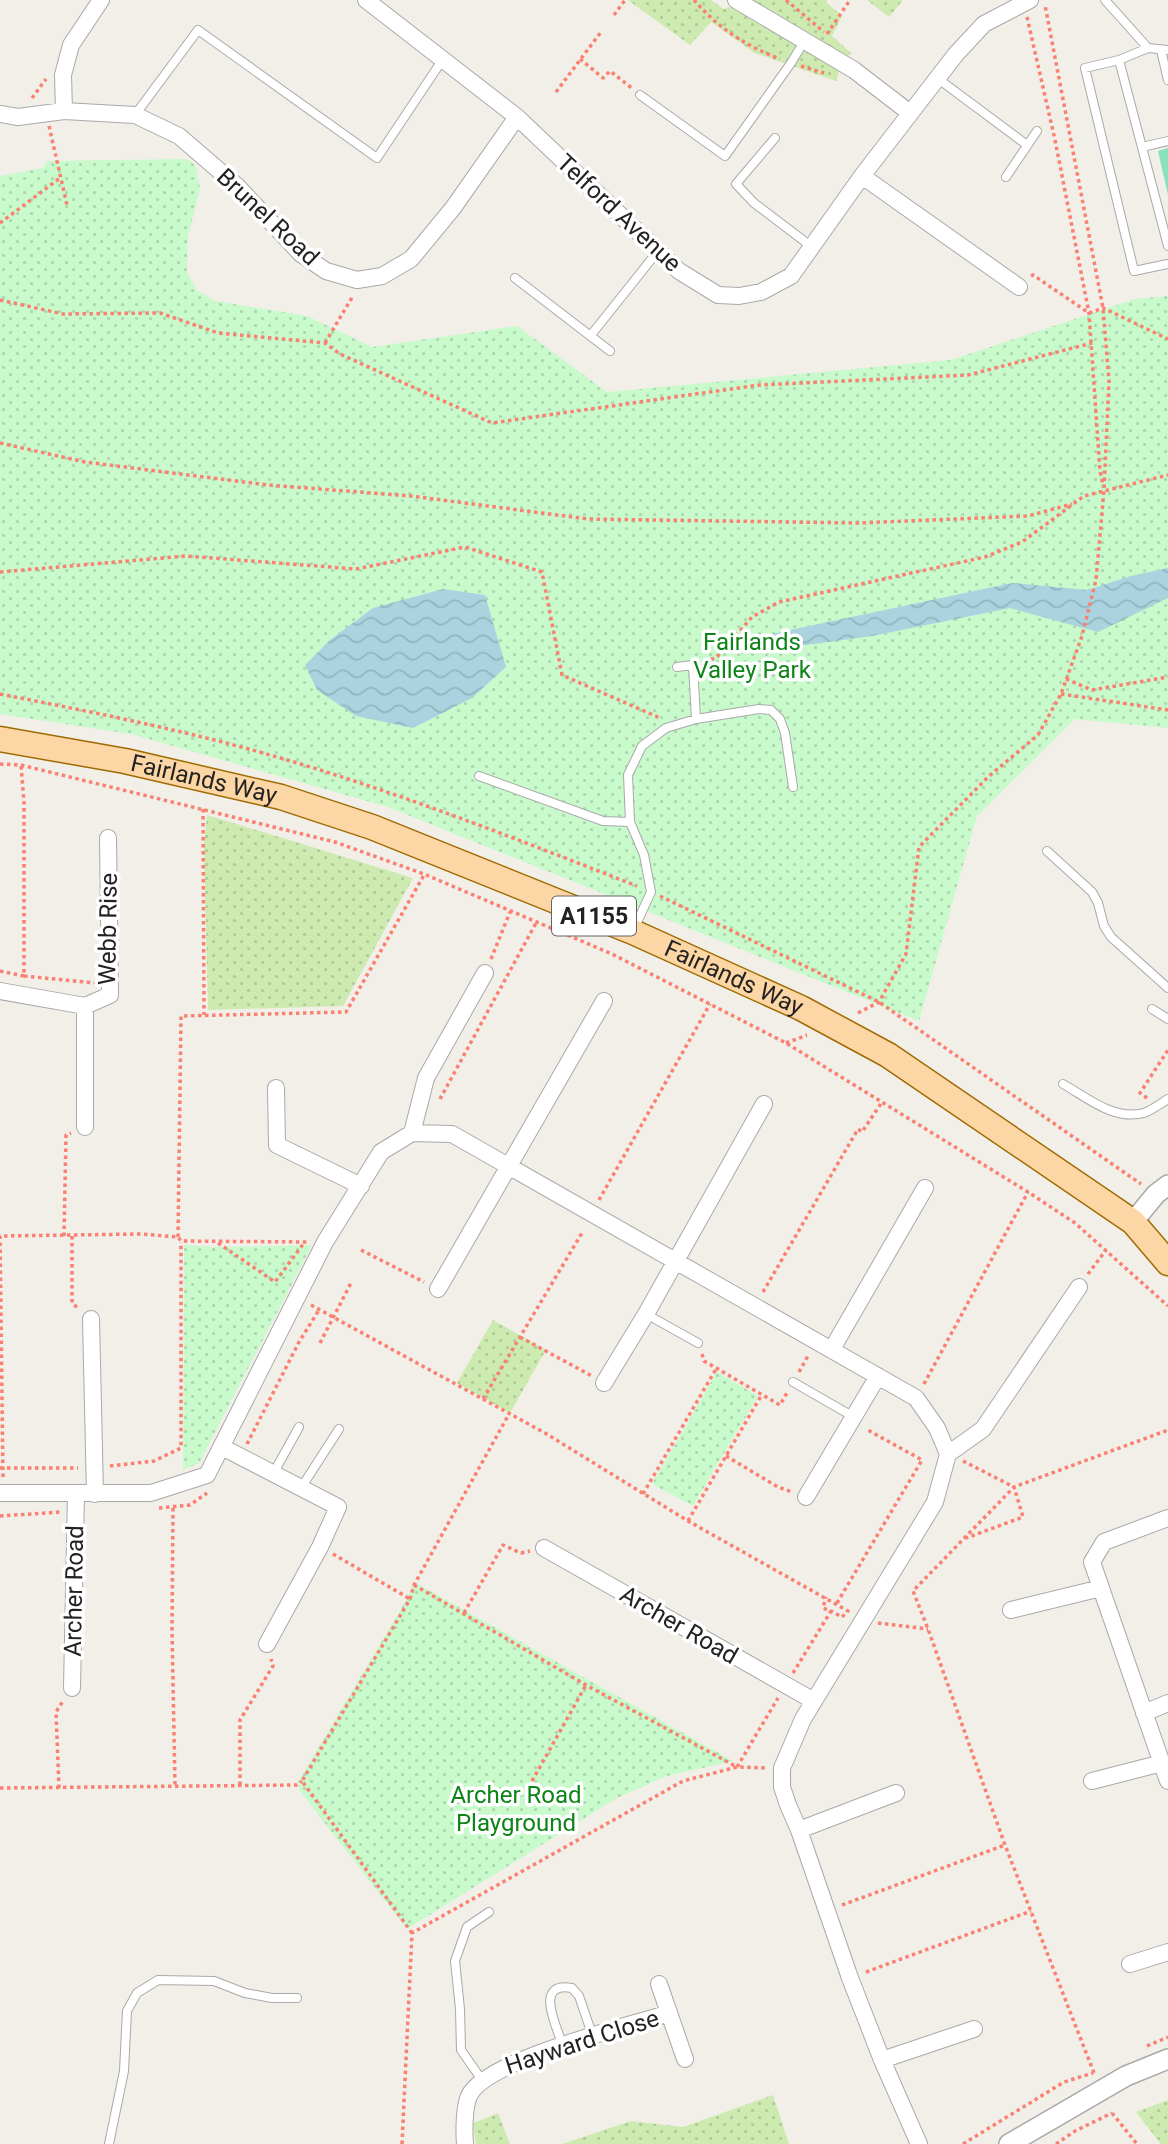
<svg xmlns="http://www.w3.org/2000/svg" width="1168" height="2144" viewBox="0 0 1168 2144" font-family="Roboto,sans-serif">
<defs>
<pattern id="grass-dots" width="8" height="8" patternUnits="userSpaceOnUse" patternTransform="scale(1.75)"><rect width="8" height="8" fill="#cdebb0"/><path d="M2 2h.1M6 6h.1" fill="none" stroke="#b0c997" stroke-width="1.8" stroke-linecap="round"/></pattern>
<pattern id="park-dots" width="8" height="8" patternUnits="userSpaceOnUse" patternTransform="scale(1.75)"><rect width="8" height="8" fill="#c8facc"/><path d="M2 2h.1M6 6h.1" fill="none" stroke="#acd6af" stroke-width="1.8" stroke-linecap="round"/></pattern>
<pattern id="water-waves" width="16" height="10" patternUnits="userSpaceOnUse" patternTransform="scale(1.75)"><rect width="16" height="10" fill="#aad3df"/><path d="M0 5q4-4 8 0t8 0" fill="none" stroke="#92b5bf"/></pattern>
</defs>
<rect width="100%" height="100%" fill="#f2efe9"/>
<path fill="url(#grass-dots)" d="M628,0H711L724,9L730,7L840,69L836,81L755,53L711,22L690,45Z
M752,0H827V3L842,16L832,36L851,53L845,59L817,38L756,6Z
M867,0H903L889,17Z
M207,815L413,878L343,1006L208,1010L204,845Z
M493,1320L546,1350L510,1413L457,1383Z
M773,2095L789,2144H562L631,2121L683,2127Z
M1168,2100V2144H1161L1136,2112Z
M498,2113L510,2144H476L473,2123Z"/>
<path fill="url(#park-dots)" d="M187,159L196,166L200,189L188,236L187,272L197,290L215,301L307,316L372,347L517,326L607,392L951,360L1135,299L1168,296V728L1075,719L977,816L919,1021L388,807L131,734L0,714V176L43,168L47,161Z
M184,1245L213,1247L312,1245L199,1463L183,1470Z
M717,1372L758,1396L693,1506L652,1484Z
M414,1582L733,1761L667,1776L617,1798L407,1929L300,1791L298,1782L408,1597Z"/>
<path fill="#88e0be" d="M1168,148V195L1158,151Z"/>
<path fill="url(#water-waves)" d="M1168,568V598L1098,632L1010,608L872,636L741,654L752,638L1012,583L1087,590L1131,576Z
M443,589L485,595L506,667L472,698L413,728L356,716L317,690L305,665L330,640L373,608Z"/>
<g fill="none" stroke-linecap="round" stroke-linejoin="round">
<defs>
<path id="service" d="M1105,0L1148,48L1168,50
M1161,50L1168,80
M1119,60L1148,48
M937,78L1027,145
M640,95L725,156L791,63L805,40
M135,115L198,30L377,158L443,59
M775,138L736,184L754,203L812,247
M1142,147L1168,141
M1006,177L1037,131
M1168,246L1119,60L1085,68L1134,271L1168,264
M515,278L610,351
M591,335L658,251
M677,667L693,665L696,719
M479,776L603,821L630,822L644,855L651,892L634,929
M630,822L628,775L642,746L666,728L696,719L759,709L771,710L780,719L785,733L793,787
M1047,851L1092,892L1098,903L1104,926L1111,937L1168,988
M1152,1009L1168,1019
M1063,1084C1088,1098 1114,1121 1144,1113C1152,1110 1160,1104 1168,1099
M646,1314L698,1343
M793,1382L854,1417
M273,1474L299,1427
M301,1488L339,1429
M563,2046C557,2027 533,1981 572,1988L579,1996L593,2037
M482,2080L461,2050L460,2009L455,1961L467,1927L489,1912
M109,2144L124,2071L127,2011L137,1993L158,1980L214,1981L245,1993L272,1998H297"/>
<path id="minor" d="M366,0L517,117L679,271L718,295L739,296L761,292L791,276L862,176L956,54L984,24L1030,0
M736,0L854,70L910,113
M64,111L63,75L71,45L101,0
M0,114L18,117L64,111L135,115L179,136L237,186L301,254L326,271L357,280L382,276L411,259L453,208L517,117
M862,176L1019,287
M0,991L85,1006V1127
M85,1006L110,995L108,838
M276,1088L277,1145L361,1186
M412,1133L426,1078L485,973
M438,1289L604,1001
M91,1319L95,1494
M832,1349L925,1188
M604,1383L646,1314L764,1104
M222,1447L338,1507L320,1547L267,1644
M948,1454L983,1429L1079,1287
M0,1493H151L207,1475L325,1242L381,1152L412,1133L452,1134L916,1398L937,1428L948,1454L935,1502L803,1719L782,1768V1787L788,1805L799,1830L850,1978L882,2060L919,2144
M806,1497L878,1376
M1168,1518L1104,1542L1092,1562L1168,1781
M544,1548L814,1701
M1011,1610L1101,1588
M72,1688L76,1494
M1144,1713L1168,1703
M1092,1781L1162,1763
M799,1830L896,1793
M1130,1964L1168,1952
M659,1984L685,2059
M882,2060L974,2029
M465,2144C464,2132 464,2107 469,2096C485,2060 629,2026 669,2013"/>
<path id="tertiary" d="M1133,1222L1156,1194L1168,1185
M1009,2144L1126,2076L1168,2059"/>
<g id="primary">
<path id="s1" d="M0,739L125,761L281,797L372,827L633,932L801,1008L888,1055L1133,1222L1168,1263"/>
</g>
</defs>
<use href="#service" stroke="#a9a9a9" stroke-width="10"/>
<use href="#minor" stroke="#a9a9a9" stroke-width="18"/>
<use href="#tertiary" stroke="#a9a9a9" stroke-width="22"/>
<use href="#primary" stroke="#a06b00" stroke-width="27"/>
<path stroke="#fa8072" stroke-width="3.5" stroke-dasharray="3.5 3.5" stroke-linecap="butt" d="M694,0C718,28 746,46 780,59
M786,0L824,32
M614,15L625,0
M1027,17L1055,140L1089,313L1100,471L1103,485
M827,34L850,0
M580,59L603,78L610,71L633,89
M801,66L824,73
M556,92L601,32
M32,98L46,79
M49,126L67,205
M0,223L60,178
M1031,276L1033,275L1089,313L1103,308L1168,339
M0,300L63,314L160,313L218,333L325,343L340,354L492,423L759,385L968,375L1092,343
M325,343L353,296
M0,443L85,462L268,485L411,496L588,519L858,523L1028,516L1072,504
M0,572L186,556L356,569L465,547L542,572L562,675L660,718
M704,661L716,658L752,617L779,602L985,557L1022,542L1084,496L1168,475
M1066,679L1092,690L1168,677
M0,694C66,707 133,720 198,736C348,772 493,830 637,886
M1061,694L1168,710
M0,764L21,765L335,842L424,874L612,954L786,1043L1028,1192L1075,1223L1168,1306
M203,809L204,1015
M660,896L879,1002L1141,1184
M491,959L510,912
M0,971L24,976V802L21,765
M24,976L95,983
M858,1013L879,1002L906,954L919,847L988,777L1038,735L1061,694L1082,636L1096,580L1104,490L1109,381L1103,308L1045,5
M786,1043L807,1035
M1147,1098L1140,1093L1168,1050
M440,1099L536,923
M599,1200L710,1004
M64,1236L66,1135L71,1133
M72,1236V1303L79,1309
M178,1237L181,1016L346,1012L424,875
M218,1243L275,1282L304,1243
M361,1250L424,1282
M1088,1274L1106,1250
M763,1292L858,1129L862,1132L882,1102
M311,1305L545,1433L688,1521L848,1611L842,1617L831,1611
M520,1337L592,1376
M320,1343L351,1283
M702,1354L704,1361L780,1405L788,1391
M799,1372L809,1354
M924,1384L1028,1192
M483,1399L582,1233
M247,1444L299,1342L319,1310
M726,1456L778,1487L792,1492
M963,1461L1014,1487L1023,1517L966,1538
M110,1466L154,1461L181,1448V1242
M0,1468H78
M3,1477L0,1236L141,1234L178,1237L181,1241L309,1242
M643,1494L716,1369
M159,1508L190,1505L207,1493
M173,1508L172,1630L175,1785
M0,1516L61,1512
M688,1521L761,1396
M333,1554L410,1599
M414,1585L586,1685L737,1767L778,1698
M837,1603L922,1460L866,1429
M464,1613L503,1545L521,1553L530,1551
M878,1623L928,1629
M793,1673L831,1611L823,1608L826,1597
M532,1781L586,1685
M240,1785V1720L273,1666L271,1659
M0,1788L297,1785L302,1781
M59,1788L56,1712L63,1701
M842,1905L1005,1845
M412,1933L302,1781L410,1599L414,1585L509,1414
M866,1972L1031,1911
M1147,2046L1168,2037
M1094,2073L1005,1845L928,1629L913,1591L1014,1487L1168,1430
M1112,2113L1137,2144
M402,2144L412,1933L683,1781L737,1767L766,1768
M963,2144L1064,2082L1093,2073
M1056,2144L1075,2131L1112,2113"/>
<use href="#service" stroke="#fff" stroke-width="8"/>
<use href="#minor" stroke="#fff" stroke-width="16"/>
<use href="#tertiary" stroke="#fff" stroke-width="19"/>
<use href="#primary" stroke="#fcd6a4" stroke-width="24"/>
</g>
<g text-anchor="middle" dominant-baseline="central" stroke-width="7" stroke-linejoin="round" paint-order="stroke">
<rect fill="#fff" stroke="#646464" stroke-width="2" x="552" y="896.5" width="84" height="39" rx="5"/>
<g font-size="23" font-weight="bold" fill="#222">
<text x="594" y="916">A1155</text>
</g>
<g font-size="24" fill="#222" stroke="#fff">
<text transform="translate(619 213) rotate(43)">Telford Avenue</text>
<text transform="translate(268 217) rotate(43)">Brunel Road</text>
<text stroke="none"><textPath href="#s1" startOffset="208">Fairlands Way</textPath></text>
<text transform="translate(108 929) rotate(-89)">Webb Rise</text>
<text stroke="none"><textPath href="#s1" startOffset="775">Fairlands Way</textPath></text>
<text transform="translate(74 1591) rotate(-89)">Archer Road</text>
<text transform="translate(679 1625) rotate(30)">Archer Road</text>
<text transform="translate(582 2042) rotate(-18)">Hayward Close</text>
</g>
<g font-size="24" fill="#0c8416" stroke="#fff">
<text x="752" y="642">Fairlands<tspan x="752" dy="28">Valley Park</tspan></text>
<text x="516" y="1795">Archer Road<tspan x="516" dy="28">Playground</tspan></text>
</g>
</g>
</svg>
